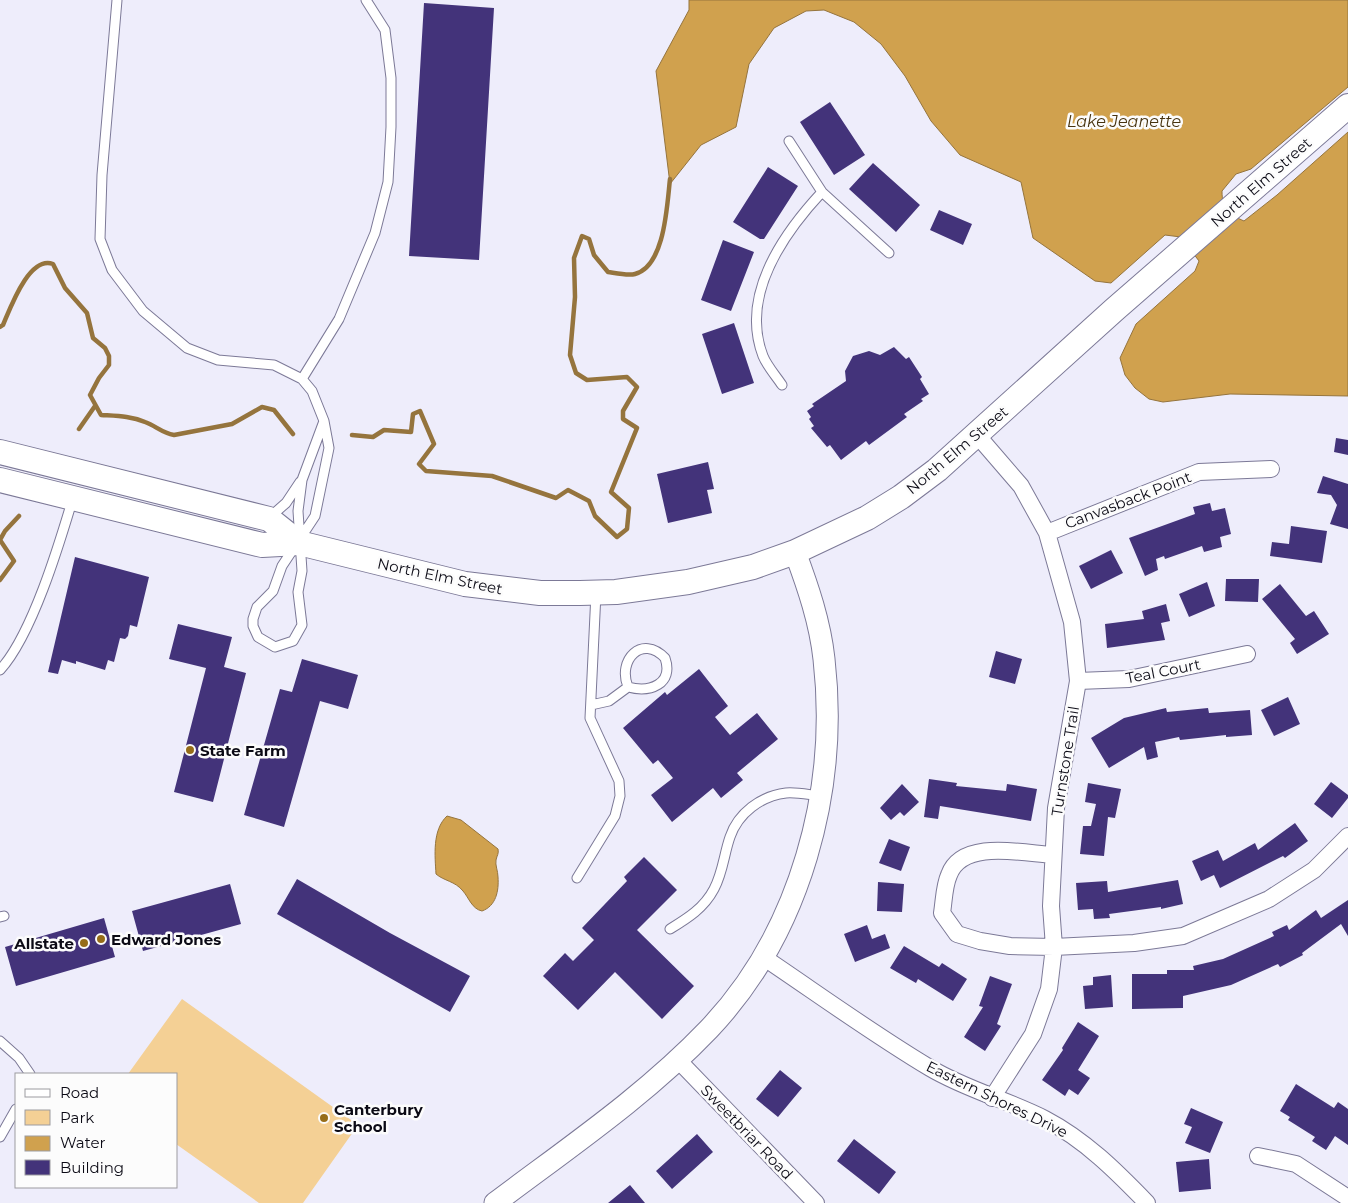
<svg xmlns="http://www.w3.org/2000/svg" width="1348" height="1203" viewBox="0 0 1348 1203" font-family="Montserrat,sans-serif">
<rect width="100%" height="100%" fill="#eeedfb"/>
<path fill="#f4d095" d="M182,999L358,1125L303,1203H259L176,1144V1074H128Z"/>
<path fill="#d0a14e" stroke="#95743d" d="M689,0H1348V87L1251,169L1236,174L1222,191C1222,209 1228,214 1244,221L1277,195L1348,132V396L1230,394L1163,402L1149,399L1135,388L1125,375L1120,358L1136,324L1195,271L1199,261L1181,237L1165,235L1111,283L1095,281L1033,238L1021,182L960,155L931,121L905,76L881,44L854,22L824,10L806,11L774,28L749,64L736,127L701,145L670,184L656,71L689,10Z
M447,816L461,820L498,849C499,854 497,855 496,860C495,865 498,871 498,877C499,891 496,906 482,911C472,909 469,898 463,891C455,881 444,881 436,874C435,856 432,830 447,816Z"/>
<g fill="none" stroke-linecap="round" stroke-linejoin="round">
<path stroke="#95743d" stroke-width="4.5" d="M0,327L3,325C10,309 29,255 53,264L65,288L87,313L93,338L105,348L109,356V365L99,378L90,395L101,415C117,416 131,416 145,422C156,426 162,433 174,435L232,424L262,407L274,410L293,434
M79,429L95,406
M352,435L373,437L384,430L411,432L413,414L420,411L434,444L419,464L426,471L492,476L556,498L568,490L589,501L595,516L617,537L627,529L629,508L611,492L637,428L623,419V411L637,387L627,377L587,380L576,373L570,355L575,297L574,258L582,236L589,239L594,255L608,272C615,273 628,276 635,274C665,266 667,205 670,179
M0,580L14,561L0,540L5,531L19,516"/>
</g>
<path fill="#43337a" d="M424,3L494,8L479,260L409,256Z
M830,102L865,155L834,175L800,122Z
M873,163L920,205L896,232L849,189Z
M768,167L798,186L764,239H760L733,222Z
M939,210L972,224L963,245L930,230Z
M723,240L754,252L731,311L701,300Z
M734,323L754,383L722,394L702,334Z
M894,347L906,359L909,357L922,377L920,379L929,394L921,399L923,401L904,414L907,417L869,445L866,441L841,460L830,445L827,447L811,428L814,426L809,419L811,417L807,411L814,406L812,404L846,381L845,371L853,356L869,351L880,355Z
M1336,438L1348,440V455L1334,452Z
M708,462L714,489L707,490L712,513L668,523L657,474Z
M1323,476L1348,484V529L1330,524L1337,505L1331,495L1317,493Z
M1210,503L1212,511L1225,508L1231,534L1220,537L1222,547L1204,552L1202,546L1165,559L1164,556L1156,559L1158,570L1145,576L1129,538L1195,514L1193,507Z
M1291,526L1327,531L1322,563L1270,556L1272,542L1289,544Z
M1111,550L1123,573L1091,589L1079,566Z
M75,557L149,577L137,627L130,625L128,636L125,639L120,638L114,662L108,660L105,670L76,661V664L62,660L58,674L48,672Z
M1226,579H1259L1258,602L1225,601Z
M1207,582L1215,606L1189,617L1179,594Z
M1280,584L1306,616L1314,611L1329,634L1297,654L1290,643L1295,639L1262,599Z
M1166,604L1170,621L1161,623L1165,640L1107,648L1105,624L1144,619L1142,611Z
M178,624L232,637L224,667L246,673L213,802L174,792L206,668L169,659Z
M996,651L1022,659L1015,684L989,677Z
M302,659L358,675L348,709L320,701L284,827L244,815L280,689L292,692Z
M699,669L728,706L715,717L730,735L757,713L778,739L737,773L743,780L721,798L713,788L672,822L651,795L673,778L658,760L653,764L623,728L665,692L667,695Z
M1288,697L1300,724L1274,736L1261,710Z
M1166,708L1167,712L1208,708L1209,713L1250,710L1252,735L1226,737V735L1180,740L1179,737L1155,742L1158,757L1147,760L1144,747L1109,768L1091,738L1124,718Z
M929,779L957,783L956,786L1006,791L1007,784L1037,789L1031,821L940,806L938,819L924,817Z
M1331,782L1348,795V798L1332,818L1314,804Z
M1088,783L1121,789L1115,818L1108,817L1104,856L1080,854L1083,826H1091L1096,804L1085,802Z
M902,784L919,802L904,816L900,812L891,820L880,808Z
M1295,823L1308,841L1285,858L1283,856L1220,888L1214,875L1201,881L1192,861L1218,850L1223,861L1255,843L1258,850Z
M889,839L910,847L901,871L879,863Z
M644,857L677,890L637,930L694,986L662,1019L615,972L578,1010L543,976L565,953L573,961L594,940L582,928L627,881L624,877Z
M297,879L390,933L470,976L450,1012L277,914Z
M1178,880L1183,904L1161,909V907L1109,914L1110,918L1094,919L1093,909L1078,910L1076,883L1107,881L1108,892Z
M878,882L904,884L902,912L877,911Z
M230,884L241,924L143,951L132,911Z
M1348,900V936L1341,924L1302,953L1303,955L1280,967L1278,964L1231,985L1183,996V1008L1132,1009V974H1167V970H1194L1193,966L1223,959L1274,936L1272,932L1287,925L1289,930L1316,910L1321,918Z
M104,918L115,957L16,986L5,947Z
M867,925L872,939L885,934L890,948L855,962L844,934Z
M904,946L939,967L942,963L967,979L953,1001L918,979L916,983L890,968Z
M1111,975L1113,1007L1085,1009L1083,986L1093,985V977Z
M990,976L1012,984L997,1024L1001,1026L985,1051L964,1037L983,1007L979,1006Z
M1078,1022L1099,1036L1078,1070L1090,1078L1078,1095L1069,1089L1065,1096L1042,1080L1063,1050L1062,1048Z
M780,1070L802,1088L778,1117L756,1099Z
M1296,1084L1334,1108L1338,1102L1348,1109V1145L1335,1136L1326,1150L1312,1141L1315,1137L1288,1120L1290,1117L1280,1111Z
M1191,1108L1223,1122L1210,1153L1185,1143L1192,1127L1184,1124Z
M697,1134L713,1152L672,1189L656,1171Z
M854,1139L896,1172L879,1194L837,1161Z
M1209,1159L1211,1189L1179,1192L1176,1162Z
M630,1185L645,1203H608Z"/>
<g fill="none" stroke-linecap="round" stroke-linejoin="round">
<defs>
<path id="service" d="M117,0L102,175L100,239L112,270L143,311L187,348L218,360L274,365L302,379L312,391L324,421L329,448L315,516L282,566L273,591L257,607L253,619V626L258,637L275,647L293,641L302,625L298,592L302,571L298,511L302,480L324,421
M789,141L822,192L889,253
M302,379L339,319L375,233L388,182L391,127V78L385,30L366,0
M782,385C776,376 767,366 763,356C740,296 782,235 822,192
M270,517L286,503L300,482
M0,670C32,635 59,545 73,498
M591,705L609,701L628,687C650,693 674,684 665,658C642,634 617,660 628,687
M577,878L615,816L620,796L619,781L590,718L596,593
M0,917L4,916
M670,929C688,918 704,908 714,889C723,872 724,854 730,837C738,813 761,796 786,793C797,792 810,795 821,796
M0,1041L19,1058L30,1074
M0,1137L16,1109"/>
<path id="minor" d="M977,435L1021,486L1047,533L1072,622L1078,681L1056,808L1051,906L1054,947L1049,989L1033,1034L992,1098
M1047,533L1199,472L1271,469
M1078,681L1129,679L1247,654
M1052,855C1022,853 962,839 949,875C944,886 944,901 942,913L957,934L980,941L1010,946L1054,947L1134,943L1183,936L1269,899L1314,870L1348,836
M763,957C818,994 873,1034 930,1068C967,1090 1008,1100 1045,1119C1085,1140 1116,1171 1147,1203
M678,1060L816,1203
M1258,1156L1296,1164L1348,1198"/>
<path id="tertiary" d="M495,1203C568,1148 645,1096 709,1029C801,932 839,789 824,659C820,622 808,587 795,552"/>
<path id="secondary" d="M0,452L269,519L299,543
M0,480L262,545L299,543L465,584L540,593H580L616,592L688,582L753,567L795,552L867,518L901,497L937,470L1114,310L1348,106"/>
</defs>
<use href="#service" stroke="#7c7997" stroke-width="11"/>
<use href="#minor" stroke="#7c7997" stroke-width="18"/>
<use href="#tertiary" stroke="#7c7997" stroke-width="23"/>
<use href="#secondary" stroke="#7c7997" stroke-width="26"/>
<use href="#service" stroke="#fff" stroke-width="9"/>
<use href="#minor" stroke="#fff" stroke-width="16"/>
<use href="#tertiary" stroke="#fff" stroke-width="21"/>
<use href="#secondary" stroke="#fff" stroke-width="24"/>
</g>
<g fill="#966d19" stroke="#fcfcfc" stroke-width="2">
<circle cx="190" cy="750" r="5"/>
<circle cx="101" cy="939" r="5"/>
<circle cx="84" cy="943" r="5"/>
<circle cx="324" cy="1118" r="5"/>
</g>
<g text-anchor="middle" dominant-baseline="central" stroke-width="5" stroke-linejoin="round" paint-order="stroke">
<g font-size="15" fill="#0b0a15" stroke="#fcfcfc">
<text transform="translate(1261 182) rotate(-41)">North Elm Street</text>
<text transform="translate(957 450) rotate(-40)">North Elm Street</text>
<text transform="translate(1128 500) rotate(-21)">Canvasback Point</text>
<text transform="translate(440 576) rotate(12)">North Elm Street</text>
<text transform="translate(1163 671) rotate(-11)">Teal Court</text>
<text transform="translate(1065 761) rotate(-81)">Turnstone Trail</text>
<text transform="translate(997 1099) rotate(26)">Eastern Shores Drive</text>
<text transform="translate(747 1132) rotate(46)">Sweetbriar Road</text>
</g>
<g font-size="15" font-weight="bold" fill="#0b0a15" stroke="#fcfcfc" text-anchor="start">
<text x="200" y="750">State Farm</text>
<text x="111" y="939">Edward Jones</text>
<text x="74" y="943" text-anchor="end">Allstate</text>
<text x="334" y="1109">Canterbury<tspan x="334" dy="17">School</tspan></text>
</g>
<g font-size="16" font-style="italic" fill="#47330f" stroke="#fcfcfc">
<text x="1124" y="121">Lake Jeanette</text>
</g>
</g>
<rect x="15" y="1073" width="162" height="115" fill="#fcfcfc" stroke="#9c9ba0"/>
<rect x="25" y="1089" width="25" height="8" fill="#ffffff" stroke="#9c9ba0"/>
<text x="60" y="1098" font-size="15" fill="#0b0a15">Road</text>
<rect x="25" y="1110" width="25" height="15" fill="#f4d095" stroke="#9c9ba0"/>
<text x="60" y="1123" font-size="15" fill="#0b0a15">Park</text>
<rect x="25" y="1136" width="25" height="15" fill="#d0a14e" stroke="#9c9ba0"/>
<text x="60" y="1148" font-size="15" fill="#0b0a15">Water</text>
<rect x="25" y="1160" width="25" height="15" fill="#43337a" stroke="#9c9ba0"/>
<text x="60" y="1173" font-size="15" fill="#0b0a15">Building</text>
</svg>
